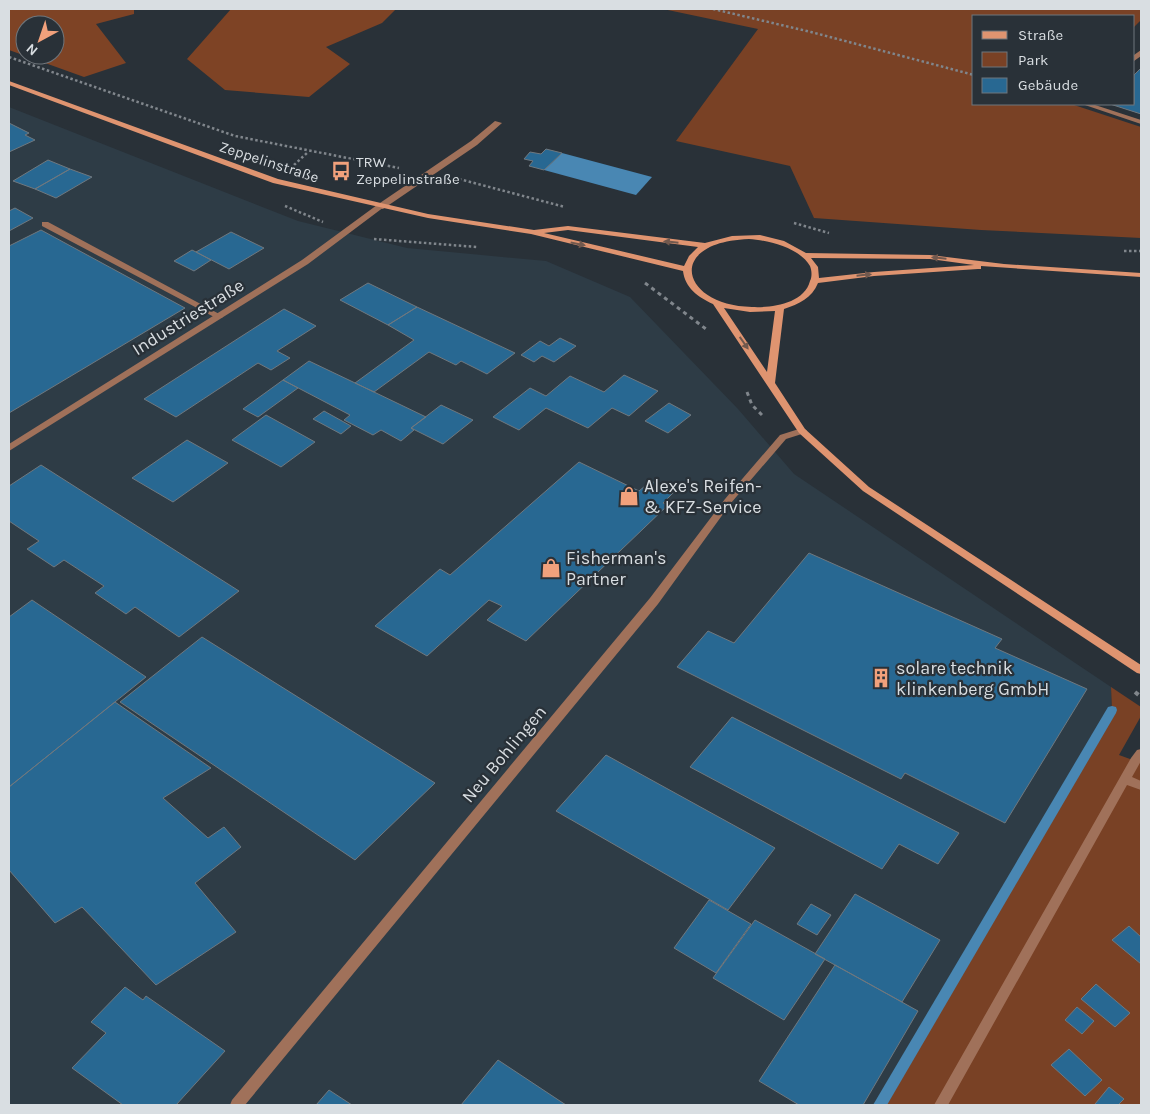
<svg xmlns="http://www.w3.org/2000/svg" width="1150" height="1114" viewBox="0 0 1150 1114" font-family="Karla,sans-serif">
<rect width="100%" height="100%" fill="#293138"/>
<path fill="#2e3c46" d="M9,107L298,221L407,248L546,261L630,297L738,409L794,474L1111,687L1112,710L880,1105H9Z"/>
<path fill="#794125" d="M663,9H1141V20L1134,27V16H974V104H1071L1141,127V238L981,230L814,218L790,166L676,141L758,29Z
M1111,687L1141,707V716L1119,755L1141,763V1105H880L1112,710Z"/>
<path fill="#7e4325" fill-rule="evenodd" d="M9,9H134V14L96,24L126,63L84,77L9,50ZM25,25H55V55H25Z
M231,9H396L382,23L326,47L350,64L309,97L225,90L187,59Z"/>
<path fill="#4987b3" d="M562,153L652,177L636,195L544,170Z"/>
<g fill="none" stroke-linecap="round" stroke-linejoin="round">
<path fill="#4987b3" fill-rule="evenodd" d="M1112,706L1116,707L1117,710L1116,713L887,1105H873L1108,707Z"/>
</g>
<path fill="#286892" stroke="#6f787f" d="M1141,68V114L1110,104H1134V75Z
M9,123L29,133L25,135L35,140L9,152Z
M546,149L562,153L544,170L529,166L533,161L524,159L530,152L541,154Z
M48,160L70,169L35,189L13,181Z
M70,169L92,177L56,198L35,189Z
M15,208L33,218L9,231V211Z
M41,230L185,308L9,413V246Z
M231,232L264,248L229,269L196,252Z
M192,250L196,252L211,260L194,271L174,261Z
M368,283L417,307L388,325L340,300Z
M417,307L515,353L487,374L461,361L456,365L429,352L374,392L355,383L414,340L388,325Z
M284,309L316,326L277,351L290,358L271,370L258,363L176,417L144,399Z
M560,338L576,346L554,362L542,356L534,362L521,355L540,341L549,346Z
M309,361L374,392L426,417L411,428L414,430L401,441L381,430L373,435L344,420L350,415L283,380Z
M624,375L658,391L629,416L612,408L588,428L546,408L519,430L493,417L530,388L546,396L570,376L604,392Z
M283,380L298,388L258,417L243,409Z
M669,403L691,415L668,433L645,421Z
M441,405L473,420L443,444L411,428Z
M324,411L351,426L341,434L313,419Z
M266,415L315,442L281,467L232,440Z
M187,440L228,463L173,502L132,478Z
M579,462L639,491L651,481L674,492L663,503L668,505L526,641L487,620L502,606L489,600L427,656L375,626L440,569L450,575Z
M41,465L239,591L179,637L135,607L126,614L95,593L104,586L64,560L54,567L27,549L39,541L9,521V486Z
M809,553L1002,639L995,648L1087,689L1005,823L905,773L901,779L677,667L708,631L734,643Z
M32,600L146,677L9,787V617Z
M202,637L435,783L355,860L120,702Z
M115,702L211,768L163,798L208,838L224,827L241,847L195,883L236,932L156,985L82,907L55,923L9,870V787Z
M732,717L959,833L938,864L899,844L882,869L690,767Z
M606,755L775,848L728,910L556,811Z
M855,894L940,940L902,1002L815,954Z
M709,900L751,924L716,973L674,948Z
M811,904L831,915L817,935L797,924Z
M755,920L825,959L784,1020L713,978Z
M1129,926L1141,937V964L1112,940Z
M835,965L918,1011L863,1105H799L759,1081Z
M1096,984L1130,1013L1115,1027L1081,999Z
M125,987L143,1000L146,996L225,1051L176,1105H123L72,1068L106,1033L91,1022Z
M1077,1007L1094,1021L1082,1034L1065,1020Z
M1069,1049L1102,1080L1085,1096L1051,1065Z
M498,1060L566,1105H461Z
M1109,1087L1124,1099L1118,1105H1097L1095,1104Z
M329,1090L352,1105H316Z"/>
<g fill="none" stroke-linecap="round" stroke-linejoin="round">
<path stroke="#80868c" stroke-width="2.5" stroke-dasharray="2.5 2.5" stroke-linecap="butt" d="M713,9L811,32L974,75
M9,57L235,136L399,168
M294,165L308,152
M459,179L565,207
M285,206L323,222
M794,223L829,233
M374,239L477,247
M1124,251H1141"/>
<path stroke="#80868c" stroke-width="3" stroke-dasharray="4 4" stroke-linecap="butt" d="M645,283L706,329
M747,392L752,405L762,415"/>
<path stroke="#80868c" stroke-width="4" stroke-dasharray="4.5 4.5" stroke-linecap="butt" d="M1135,692L1141,697"/>
<path fill="#a0715a" fill-rule="evenodd" d="M1141,50V56L1134,61V55Z
M1082,104H1092L1141,120V124Z
M495,121L502,123L477,145L383,209H377V205L471,141Z
M42,222H48L223,316L222,318H216L42,226Z
M1141,749V761L1132,777L1141,781V790L1127,785L948,1105H934L1131,758L1137,750Z"/>
<path fill="#a0715a" fill-rule="evenodd" d="M377,205H383L384,207L308,264L9,451V444L302,260Z
M802,428L805,429L807,431L805,433L786,439L731,503L658,604L245,1105H230L232,1100L650,598L725,499L780,435Z"/>
<path fill="#df9470" fill-rule="evenodd" d="M9,81L278,179L428,214L534,230L568,226L705,243L732,236L760,235L784,241L806,253L930,255L1004,264L1141,273V277L981,266V269H978L874,276L818,283C812,298 799,304 784,309L775,383L805,429L869,487L1141,665V674L1137,673L863,491L799,433L713,304C698,297 685,288 683,271L531,234L428,218L273,183L9,85ZM568,230L698,247L689,256L684,266L544,233ZM749,239C768,240 800,248 810,266C812,271 812,277 810,281C804,304 771,308 752,307C681,306 664,242 749,239ZM811,258L930,259L974,265L874,272L819,278L818,267ZM724,308L750,312L775,311L767,372Z"/>
</g>
<defs><path id="oneway-solid" d="M-6-.8H1V-3.2L6.5 0L1 3.2V.8H-6Z" transform="scale(1.25)"/></defs>
<g fill="#72594e">
<use href="#oneway-solid" transform="translate(671 242) rotate(-174)"/>
<use href="#oneway-solid" transform="translate(578 244) rotate(11)"/>
<use href="#oneway-solid" transform="translate(939 258) rotate(-174)"/>
<use href="#oneway-solid" transform="translate(864 275) rotate(-6)"/>
<use href="#oneway-solid" transform="translate(744 343) rotate(55)"/>
</g>
<defs>
<symbol id="bus-bare" viewBox="-9 -9 18 18"><path d="M-5-6H5V4H4V6H2V4H-2V6H-4V4H-5ZM-3.5-4V0h7V-4ZM-3.5 1.2v1.5H-2V1.2ZM2 1.2v1.5H3.5V1.2Z" fill="#f1a17c" stroke="#293138" stroke-width="2.5" paint-order="stroke"/></symbol>
<symbol id="shop-bare" viewBox="-9 -9 18 18"><path d="M-5-2.5h2.3a2.7 3.5 0 0 1 5.4 0H5L5.5 6h-11ZM-1.5-2.5h3a1.5 2.3 0 0 0-3 0Z" fill="#f1a17c" stroke="#293138" stroke-width="2.5" paint-order="stroke"/></symbol>
<symbol id="building-bare" viewBox="-9 -9 18 18"><path d="M-4-6H4V6H1V3H-1V6H-4ZM-2.5-4.3h1.7v1.8h-1.7ZM.8-4.3h1.7v1.8H.8ZM-2.5-1h1.7V.8h-1.7ZM.8-1h1.7V.8H.8Z" fill="#f1a17c" stroke="#293138" stroke-width="2.5" paint-order="stroke"/></symbol>
</defs>
<g fill-rule="evenodd">
<use href="#bus-bare" x="327" y="157" width="28" height="28"/>
<use href="#shop-bare" x="615" y="482" width="28" height="28"/>
<use href="#shop-bare" x="537" y="554" width="28" height="28"/>
<use href="#building-bare" x="867" y="664" width="28" height="28"/>
</g>
<g text-anchor="middle" dominant-baseline="central" stroke-width="4.5" stroke-linejoin="round" paint-order="stroke">
<g font-size="15" fill="#d9dee2" stroke="#293138">
<text transform="translate(269 162) rotate(18)">Zeppelinstraße</text>
</g>
<g font-size="15" fill="#d9dee2" stroke="#293138" text-anchor="start">
<text x="356" y="162">TRW<tspan x="356" dy="17">Zeppelinstraße</tspan></text>
</g>
<g font-size="18" fill="#d9dee2" stroke="#293138">
<text transform="translate(188 317) rotate(-32)">Industriestraße</text>
<text transform="translate(504 754) rotate(-50)">Neu Bohlingen</text>
</g>
<g font-size="18" fill="#d9dee2" stroke="#293138" text-anchor="start">
<text x="644" y="486">Alexe's Reifen-<tspan x="644" dy="21">&amp; KFZ-Service</tspan></text>
<text x="566" y="558">Fisherman's<tspan x="566" dy="21">Partner</tspan></text>
<text x="896" y="668">solare technik<tspan x="896" dy="21">klinkenberg GmbH</tspan></text>
</g>
</g>
<rect width="1150" height="1114" fill="none" stroke="#d9dee2" stroke-width="20"/>
<rect x="972" y="15" width="162" height="90" fill="#293138" stroke="#6f767c"/>
<rect x="982" y="31" width="25" height="8" fill="#df9470" stroke="#6f767c"/>
<text x="1018" y="40" font-size="15" fill="#d9dee2">Straße</text>
<rect x="982" y="52" width="25" height="15" fill="#794125" stroke="#6f767c"/>
<text x="1018" y="65" font-size="15" fill="#d9dee2">Park</text>
<rect x="982" y="78" width="25" height="15" fill="#286892" stroke="#6f767c"/>
<text x="1018" y="90" font-size="15" fill="#d9dee2">Gebäude</text>
<g transform="translate(40 40) rotate(220)"><circle r="24" fill="#293138" stroke="#6f767c"/>
<path d="M0-4L9 19L0 12L-9 19Z" fill="#f1a17c"/>
<text y="-8" font-size="14" font-weight="bold" text-anchor="middle" fill="#d9dee2">N</text>
</g>
</svg>
